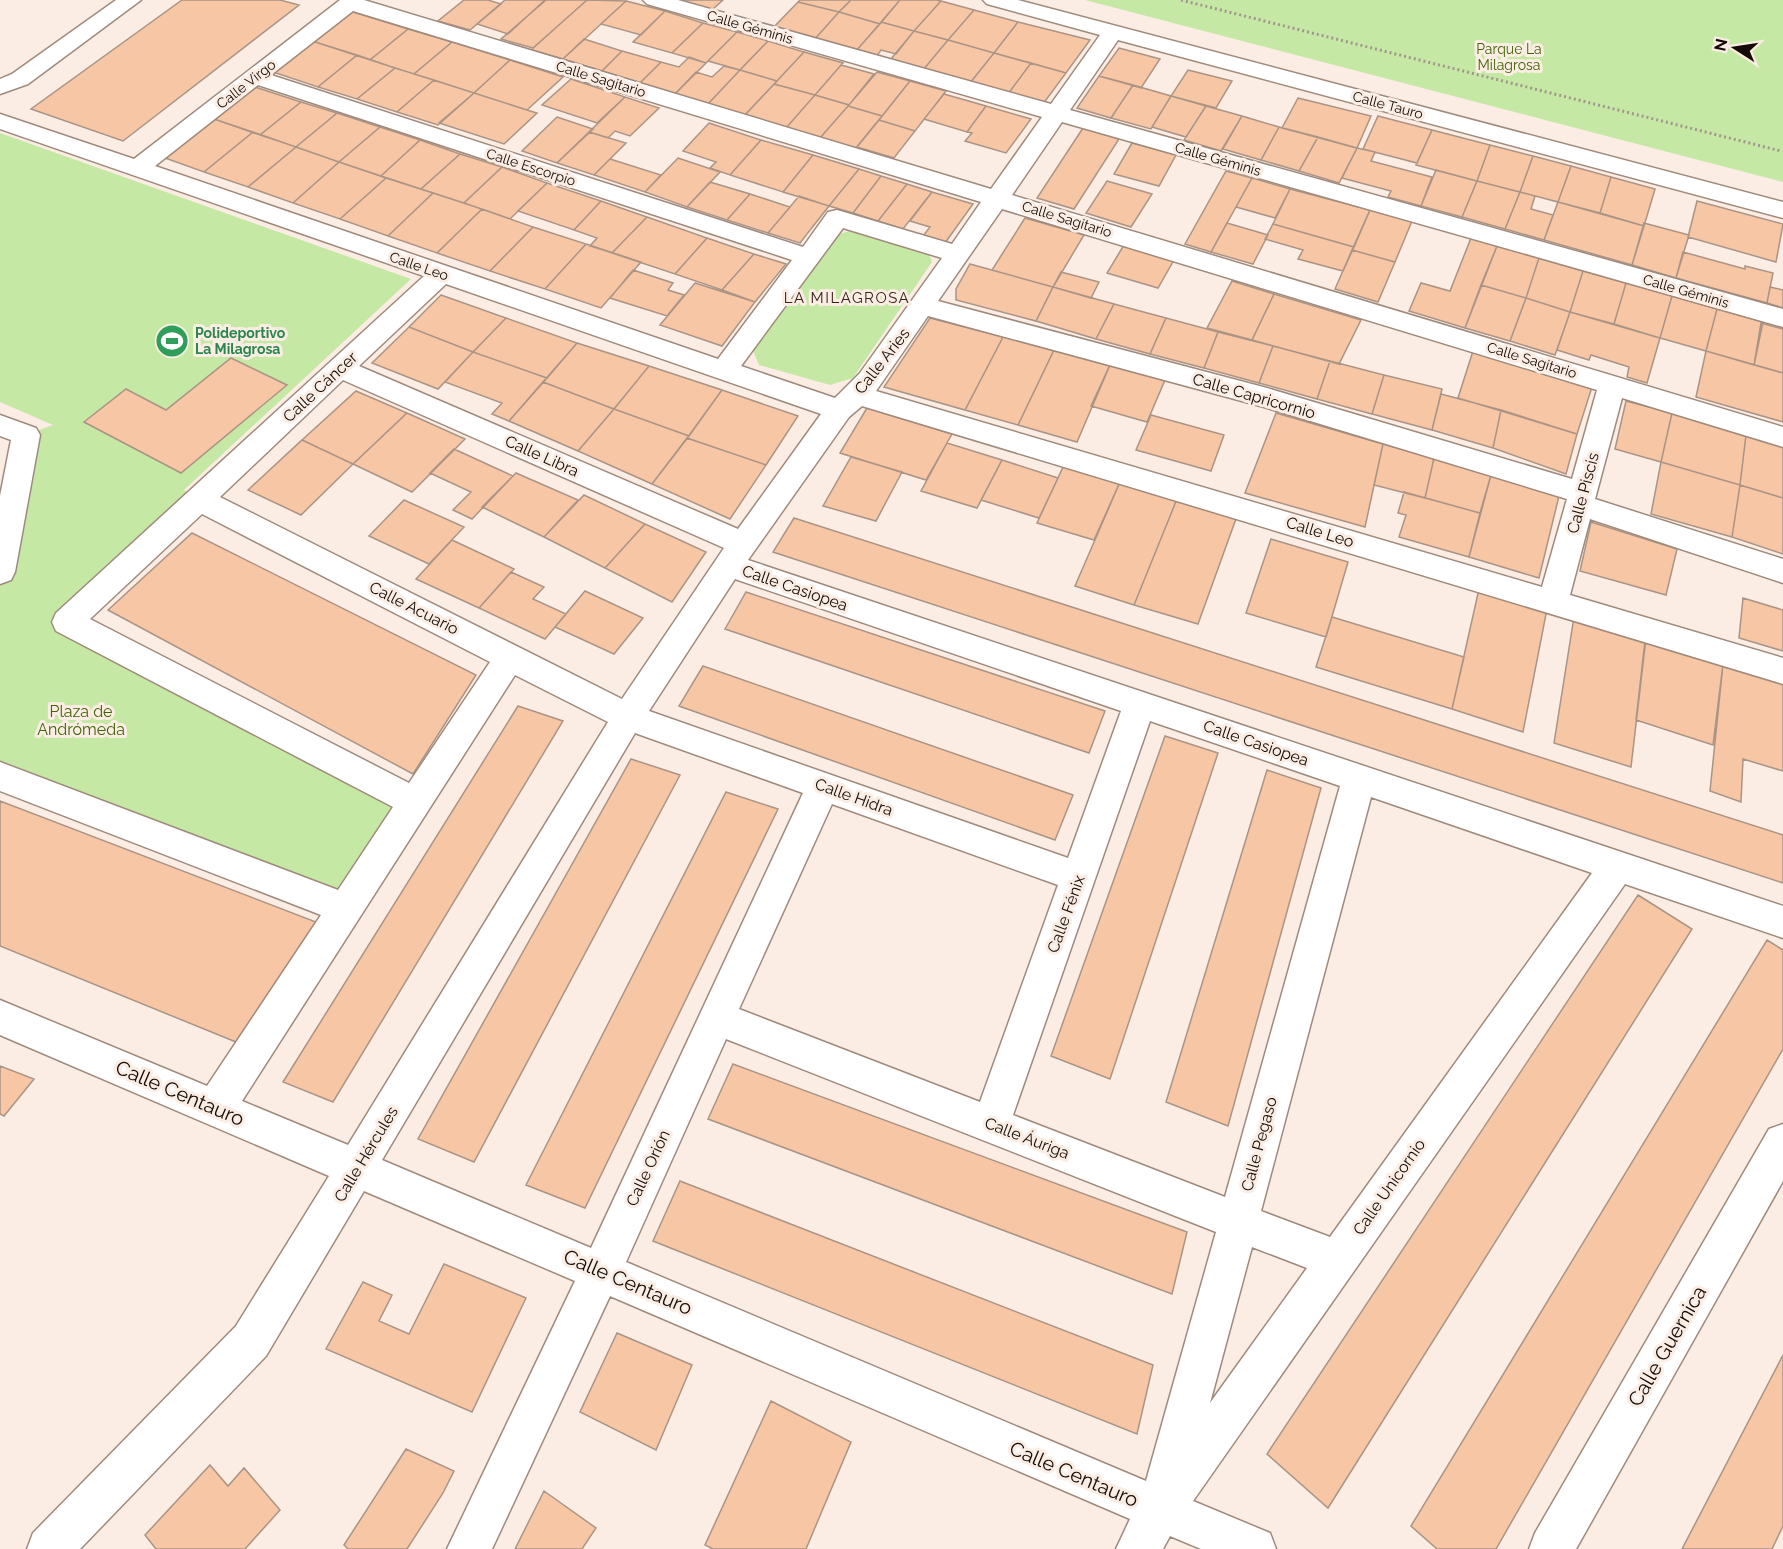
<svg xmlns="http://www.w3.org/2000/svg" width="1783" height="1549" viewBox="0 0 1783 1549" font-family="Raleway,sans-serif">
<rect width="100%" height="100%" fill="#fbede4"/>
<path fill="#c6e8a5" d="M1085,0H1783V182Z
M0,133L411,279L184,490L200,500L67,622L416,803L346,909L0,776V572L26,435L53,425L0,402Z
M857,229L928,251L932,262L853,378L830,385L759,365L752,348L839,234Z"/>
<path fill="#f7c6a5" stroke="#aa9485" stroke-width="1.5" d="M182,0H280L299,5L123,141L31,109Z
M464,0H488L501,4L470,30L438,21Z
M505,0H545L508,34L477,24Z
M546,0H587L533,48L501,39Z
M587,0L626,1L563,59L531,50Z
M675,0H723L712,10Z
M800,0H851L839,12L798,2Z
M851,0H900L880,24L839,12Z
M900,0H936L941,1L914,31L881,22Z
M626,1L665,11L641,35L601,24Z
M941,1L974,10L948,40L914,31Z
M798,2L839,12L813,41L772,29Z
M974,10L1018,22L994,53L948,40Z
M350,11L408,29L370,60L312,41Z
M665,11L703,23L672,53L633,42Z
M839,12L880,24L855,52L813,41Z
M881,22L914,31L896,54L881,50L876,57L856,51Z
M1018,22L1090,40L1066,73L994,53Z
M703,23L737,32L706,63L672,53Z
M408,29L452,42L414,74L370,60Z
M914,31L948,40L923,70L890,60Z
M737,32L768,41L740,70L708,61Z
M584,39L622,51L602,71L563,59Z
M948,40L994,53L970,83L923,70Z
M312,41L357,55L318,87L273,72Z
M768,41L804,52L777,81L740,70Z
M452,42L510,60L474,93L414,74Z
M1119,48L1160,59L1141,88L1099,76Z
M622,51L661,62L640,83L602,71Z
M804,52L843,63L815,95L774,84Z
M994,53L1031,63L1008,94L970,83Z
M357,55L395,68L357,99L318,87Z
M689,57L706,63L675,94L640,83L661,62L679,67Z
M510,60L563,77L527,110L474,93Z
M1031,63L1066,73L1043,104L1008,94Z
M841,65L874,74L849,105L815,95Z
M724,66L740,70L708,104L675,94L696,72L712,77Z
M395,68L434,80L397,112L357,99Z
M740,70L777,81L745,115L708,104Z
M1188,70L1232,81L1216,108L1171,96Z
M877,72L910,81L882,116L848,106Z
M1099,76L1133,85L1111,118L1077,108Z
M571,79L625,97L597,123L542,105Z
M434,80L474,93L438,125L397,112Z
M910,81L946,91L915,131L879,120Z
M774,84L815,95L786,128L745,115Z
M1133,85L1171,96L1151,129L1111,118Z
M255,87L301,102L260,135L214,119Z
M474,93L527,110L537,113L504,144L439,123Z
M944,94L986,106L967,132L924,119Z
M815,95L849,105L820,138L786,128Z
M1171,96L1206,106L1186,137L1152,127Z
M625,97L659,108L630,136L615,131L608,138L589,132Z
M1298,98L1371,116L1357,148L1282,128Z
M301,102L337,113L296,147L260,135Z
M848,106L882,116L855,149L820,138Z
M986,106L1031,119L1006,153L965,141L972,133L967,132Z
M1206,106L1242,116L1221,151L1184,140Z
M337,113L380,127L339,162L296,147Z
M1242,116L1279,127L1261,160L1223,149Z
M1378,116L1432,130L1417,163L1363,149Z
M557,117L593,129L557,163L522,151Z
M214,119L253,132L204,172L165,158Z
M879,120L915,131L894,158L857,147Z
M709,123L761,140L730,175L710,168L716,162L683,151Z
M380,127L420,140L381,176L339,162Z
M1279,127L1318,137L1299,171L1261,160Z
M1083,128L1119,139L1074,209L1037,198Z
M1432,130L1490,145L1477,181L1416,165Z
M253,132L296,147L248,187L204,172Z
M589,132L626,143L594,175L557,163Z
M1318,137L1357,148L1339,183L1299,171Z
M420,140L460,154L421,189L381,176Z
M761,140L813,155L783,192L730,175Z
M1132,143L1176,155L1159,186L1114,174Z
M1490,145L1533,156L1520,192L1477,181Z
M296,147L339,162L293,203L248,187Z
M1357,148L1375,152L1371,161L1432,177L1421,206L1388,197L1391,191L1342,178Z
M460,154L502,167L464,203L421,189Z
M813,155L859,169L829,206L783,192Z
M1533,156L1571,166L1558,202L1520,192Z
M678,158L720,172L687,207L645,192Z
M610,159L661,175L645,192L594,175Z
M339,162L386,178L340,219L293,203Z
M1571,166L1611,177L1600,213L1558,202Z
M502,167L547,183L510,219L464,203Z
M859,169L881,176L853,213L829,206Z
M1436,170L1477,181L1462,217L1421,206Z
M1226,171L1252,178L1211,252L1185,244Z
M881,176L907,184L878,221L853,213Z
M1611,177L1655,189L1644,226L1600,213Z
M386,178L433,193L388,236L340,219Z
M1252,178L1290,189L1275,218L1236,207Z
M1107,181L1152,194L1131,227L1086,213Z
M1477,181L1520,192L1505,229L1462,217Z
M710,182L750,194L727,220L687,207Z
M547,183L601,201L574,230L518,211Z
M907,184L932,192L903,229L878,221Z
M1290,189L1370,210L1354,247L1273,224Z
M932,192L973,204L945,243L923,236L930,227L910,221Z
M1520,192L1535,196L1531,209L1553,215L1544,240L1505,229Z
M433,193L482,209L437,253L388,236Z
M750,194L790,207L768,233L727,220Z
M799,196L829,206L800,243L768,233Z
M601,201L647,217L612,253L590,246L597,238L574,230Z
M1697,201L1783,224L1776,262L1688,237Z
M1558,202L1644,226L1632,265L1544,240Z
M482,209L533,227L490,271L437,253Z
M1370,210L1412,221L1395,262L1352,250Z
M647,217L707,238L675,274L612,253Z
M1025,218L1084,235L1053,287L992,270Z
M1227,223L1268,235L1253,264L1211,252Z
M1644,223L1689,235L1676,278L1632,265Z
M1273,224L1354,247L1343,271L1298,259L1303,250L1265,239Z
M533,227L586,244L545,289L490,271Z
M707,238L754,254L722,290L675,274Z
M1471,238L1497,246L1465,328L1409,311L1421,283L1450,291Z
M586,244L641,262L601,308L545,289Z
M1124,245L1174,260L1158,288L1107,273Z
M1497,246L1539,258L1526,298L1481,285Z
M1352,250L1395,262L1378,302L1335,289Z
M1683,252L1745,269V266L1773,273L1767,303L1676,278Z
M754,254L786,264L755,302L722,290Z
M1539,258L1583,271L1570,312L1526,298Z
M970,264L1053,287L1036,321L956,300V289Z
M633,270L673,283L668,290L684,295L667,316L610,298Z
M1583,271L1626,283L1614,324L1570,312Z
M1061,272L1099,282L1091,298L1053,287Z
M1232,281L1274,294L1252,340L1207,328Z
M695,283L755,302L722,346L660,325Z
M1626,283L1672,296L1660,338L1614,324Z
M1481,285L1526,298L1510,341L1465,328Z
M1053,287L1114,304L1096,339L1036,321Z
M1770,287L1783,290V308L1767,303Z
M1274,294L1361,320L1339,364L1252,340Z
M441,295L506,318L473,352L409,327Z
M1672,296L1717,309L1706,351L1660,338Z
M1526,298L1570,312L1555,355L1510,341Z
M1114,304L1166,318L1150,354L1096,339Z
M1717,309L1763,322L1754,365L1706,351Z
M1570,312L1660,338L1647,383L1627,377L1629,367L1591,355L1589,360L1557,350Z
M506,318L577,343L547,378L473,352Z
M930,318L1003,337L965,410L884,387Z
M1166,318L1218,332L1204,368L1150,354Z
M1761,323L1783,329V373L1754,365Z
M409,327L473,352L438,389L372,363Z
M1218,332L1273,346L1259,383L1204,368Z
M1003,337L1054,350L1018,425L965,410Z
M577,343L649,366L614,409L543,382Z
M1273,346L1330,361L1317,399L1259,383Z
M1054,350L1110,365L1077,442L1018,425Z
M1473,351L1592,387L1577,434L1458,398Z
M1706,351L1783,373V422L1696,397Z
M473,352L547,378L509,421L492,414L502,403L445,382Z
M231,358L287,385L181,473L84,422L126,389L166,410Z
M1330,361L1384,375L1372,414L1317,399Z
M1110,365L1165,380L1147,422L1091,406Z
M649,366L722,390L689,436L614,409Z
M1384,375L1442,389L1432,430L1372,414Z
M543,382L614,409L578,451L509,421Z
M722,390L798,416L766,465L687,438Z
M356,391L407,413L353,464L302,440Z
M1441,394L1501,410L1493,448L1432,430Z
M1626,401L1672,413L1661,462L1615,449Z
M867,408L952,434L926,480L840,453Z
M614,409L689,436L652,484L578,451Z
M1501,410L1577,434L1566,474L1493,448Z
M407,413L465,439L412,492L353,464Z
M1276,413L1383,444L1365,527L1245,493Z
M1672,413L1746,435L1740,485L1661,462Z
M1151,415L1224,435L1211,471L1136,450Z
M1746,435L1783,447V498L1740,485Z
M687,438L766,465L730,519L652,484Z
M302,440L353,464L301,515L248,490Z
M947,443L1002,460L977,508L921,491Z
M1383,444L1434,458L1425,498L1374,485Z
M454,449L513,476L472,519L453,510L471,492L430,473Z
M851,457L902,472L876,521L823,506Z
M1434,458L1491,475L1480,513L1425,498Z
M1002,460L1058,478L1039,518L981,500Z
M1661,462L1740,485L1732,537L1651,514Z
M1064,465L1120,482L1094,540L1037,523Z
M516,473L578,500L544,537L482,507Z
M1491,475L1559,496L1539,578L1469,557Z
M1120,482L1177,499L1134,605L1075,586Z
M1740,485L1783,498V554L1732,537Z
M1404,492L1480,513L1469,557L1399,537L1406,515L1398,513Z
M584,495L645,524L605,568L544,537Z
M1177,499L1237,516L1198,624L1134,605Z
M404,500L464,527L429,564L369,536Z
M794,518L1783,835V883L773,552Z
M1591,522L1677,549L1666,595L1580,571Z
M645,524L706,552L672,602L605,568Z
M192,533L476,675L413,774L108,610Z
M1271,539L1348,562L1326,637L1246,613Z
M452,540L514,569L479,608L416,579Z
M511,572L544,587L533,599L566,614L545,639L479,608Z
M1479,589L1547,609L1523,732L1452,709Z
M585,591L643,618L614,654L555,627Z
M746,592L1105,711L1089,753L725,629Z
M1743,598L1783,610V651L1739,638Z
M1332,617L1464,657L1452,709L1316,667Z
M1574,617L1646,638L1631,767L1554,743Z
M1645,641L1723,664L1713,745L1636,720Z
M1723,664L1783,682V771L1743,759L1741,802L1710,791Z
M703,666L1073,795L1055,840L679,706Z
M518,706L563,721L333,1102L283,1082Z
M1165,736L1218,753L1110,1079L1051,1056Z
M631,759L680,775L474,1162L418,1139Z
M1267,770L1321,788L1228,1126L1166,1102Z
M726,792L778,809L585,1208L526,1185Z
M0,801L316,922L236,1042L0,946Z
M1638,895L1692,929L1328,1508L1267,1454Z
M1767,940L1783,950V1049L1496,1549H1437L1411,1526Z
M733,1064L1187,1232L1172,1294L708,1119Z
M0,1066L34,1079L4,1116L0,1114Z
M680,1181L1153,1365L1137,1434L653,1241Z
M444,1264L526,1298L472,1412L326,1349L363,1282L392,1295L379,1321L409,1334Z
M617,1333L692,1365L656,1450L580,1412Z
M1783,1355V1526L1772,1549H1682Z
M771,1401L851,1442L806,1549H713L705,1545Z
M406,1449L454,1471L443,1493L407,1549H348L344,1545Z
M210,1465L228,1486L244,1468L280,1510L245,1549H156L145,1535Z
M544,1491L596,1528L582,1549H515Z"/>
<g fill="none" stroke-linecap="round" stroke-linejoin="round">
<defs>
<path id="street" d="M340,0H364L991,189L1042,117L647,4L643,0H678L1051,104L1100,35L987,4L983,0H1018L1783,202V218L1118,40L1070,110L1783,309V327L1062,122L1012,195L1783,427V447L1622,398L1595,499L1783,559V583L1590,519L1570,595L1783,658V684L862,406L849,417L748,560L1783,906V938L1625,884L1193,1501L1270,1533L1276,1549H1201L1170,1536L1163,1549H1116L1130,1519L610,1296L492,1549H447L575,1281L364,1191L266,1356L80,1549H27L33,1533L236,1326L329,1176L0,1035V1000L207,1086L321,915L0,791V762L338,890L393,807L56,631L52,622L56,613L424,276L0,129V114L134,159ZM353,11L981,202L952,244L837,210L828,212L803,247L271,75ZM258,85L792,260L718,359L155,166ZM1002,209L1597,390L1572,479L1267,388L938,301ZM843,228L942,258L860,373L835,398L741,366ZM446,284L821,414L738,529L359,366ZM928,316L1264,407L1567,499L1542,587L876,391ZM343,380L724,548L622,699L220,497ZM202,514L490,662L409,783L90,619ZM735,579L1121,711L1068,858L649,711ZM515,675L608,722L348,1145L242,1101ZM1150,721L1340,786L1225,1197L1013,1115ZM635,733L803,793L591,1248L382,1160ZM1371,797L1592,873L1330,1237L1261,1211ZM832,804L1058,885L980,1102L739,1009ZM726,1039L1216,1232L1146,1481L626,1262ZM1252,1247L1307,1268L1210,1403Z
M0,415L36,428L40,435L15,572L11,580L0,584V496L11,440L0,436Z"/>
<path id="secondary" d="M116,0H141L28,84L0,94V79L12,74Z
M1783,1124V1181L1576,1549H1529L1535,1533L1769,1129Z"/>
</defs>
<use href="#street" stroke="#a08a7c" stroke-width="3"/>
<use href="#secondary" stroke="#a08a7c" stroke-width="3"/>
<path stroke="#a1958e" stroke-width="3" stroke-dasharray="2 3" stroke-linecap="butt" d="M1181,0L1781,151"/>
<use href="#street" fill="#fff" fill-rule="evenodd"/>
<use href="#secondary" fill="#fff" fill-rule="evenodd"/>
</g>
<defs>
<symbol id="stadium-disc" viewBox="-11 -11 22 22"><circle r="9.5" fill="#2e9e5b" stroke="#fbede4"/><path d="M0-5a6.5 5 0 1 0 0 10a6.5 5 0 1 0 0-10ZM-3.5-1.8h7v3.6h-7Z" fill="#fff"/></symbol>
</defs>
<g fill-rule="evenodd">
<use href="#stadium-disc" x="153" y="322" width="38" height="38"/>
</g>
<g text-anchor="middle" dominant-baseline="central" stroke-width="6" stroke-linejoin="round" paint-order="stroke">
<g font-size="14" fill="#120b06" stroke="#fbede4">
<text transform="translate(750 27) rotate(16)">Calle Géminis</text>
<text transform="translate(601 79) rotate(17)">Calle Sagitario</text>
<text transform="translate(246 84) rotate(-38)">Calle Virgo</text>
<text transform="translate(1388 105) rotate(15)">Calle Tauro</text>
<text transform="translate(1218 159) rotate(16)">Calle Géminis</text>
<text transform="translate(531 167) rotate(18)">Calle Escorpio</text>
<text transform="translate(1067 219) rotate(17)">Calle Sagitario</text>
<text transform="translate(419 266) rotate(19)">Calle Leo</text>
<text transform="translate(1686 291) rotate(16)">Calle Géminis</text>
<text transform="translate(1532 360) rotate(17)">Calle Sagitario</text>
</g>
<g font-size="14" fill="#406407" stroke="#fbede4">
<text x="1509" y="49">Parque La<tspan x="1509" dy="16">Milagrosa</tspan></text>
</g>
<g font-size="14" font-weight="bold" fill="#27864d" stroke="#fbede4" text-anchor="start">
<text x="195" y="333">Polideportivo<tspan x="195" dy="16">La Milagrosa</tspan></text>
</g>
<g font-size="15" letter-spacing="1.5" fill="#372519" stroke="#fbede4">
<text x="847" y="298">LA MILAGROSA</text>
</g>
<g font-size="16" fill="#120b06" stroke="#fbede4">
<text transform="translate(882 361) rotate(-52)">Calle Aries</text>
<text transform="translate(320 387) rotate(-43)">Calle Cáncer</text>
<text transform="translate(1254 396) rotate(16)">Calle Capricornio</text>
<text transform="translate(542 456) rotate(24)">Calle Libra</text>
<text transform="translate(1583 493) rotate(-75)">Calle Piscis</text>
<text transform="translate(1320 532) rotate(17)">Calle Leo</text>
<text transform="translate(795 588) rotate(19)">Calle Casiopea</text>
<text transform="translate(414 608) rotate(27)">Calle Acuario</text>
<text transform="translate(1256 743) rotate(19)">Calle Casiopea</text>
<text transform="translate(854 797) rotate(20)">Calle Hidra</text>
<text transform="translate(1066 914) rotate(-70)">Calle Fénix</text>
<text transform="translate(1027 1138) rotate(21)">Calle Áuriga</text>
<text transform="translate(1259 1144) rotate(-75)">Calle Pegaso</text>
<text transform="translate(366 1154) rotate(-59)">Calle Hércules</text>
<text transform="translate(648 1168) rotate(-65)">Calle Orión</text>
<text transform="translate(1389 1187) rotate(-55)">Calle Unicornio</text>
</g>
<g font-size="16" fill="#406407" stroke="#fbede4">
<text x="81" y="711">Plaza de<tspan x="81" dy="18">Andrómeda</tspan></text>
</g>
<g font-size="20" fill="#120b06" stroke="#fbede4">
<text transform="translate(180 1093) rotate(23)">Calle Centauro</text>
<text transform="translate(628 1282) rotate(23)">Calle Centauro</text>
<text transform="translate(1667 1346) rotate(-60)">Calle Guernica</text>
<text transform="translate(1074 1474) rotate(23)">Calle Centauro</text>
</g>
</g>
<g transform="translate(1735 48) rotate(282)" stroke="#fbede4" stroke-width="4.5" paint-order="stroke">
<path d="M0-4.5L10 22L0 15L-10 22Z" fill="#120b06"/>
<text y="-9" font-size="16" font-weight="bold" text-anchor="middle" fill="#120b06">N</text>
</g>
</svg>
